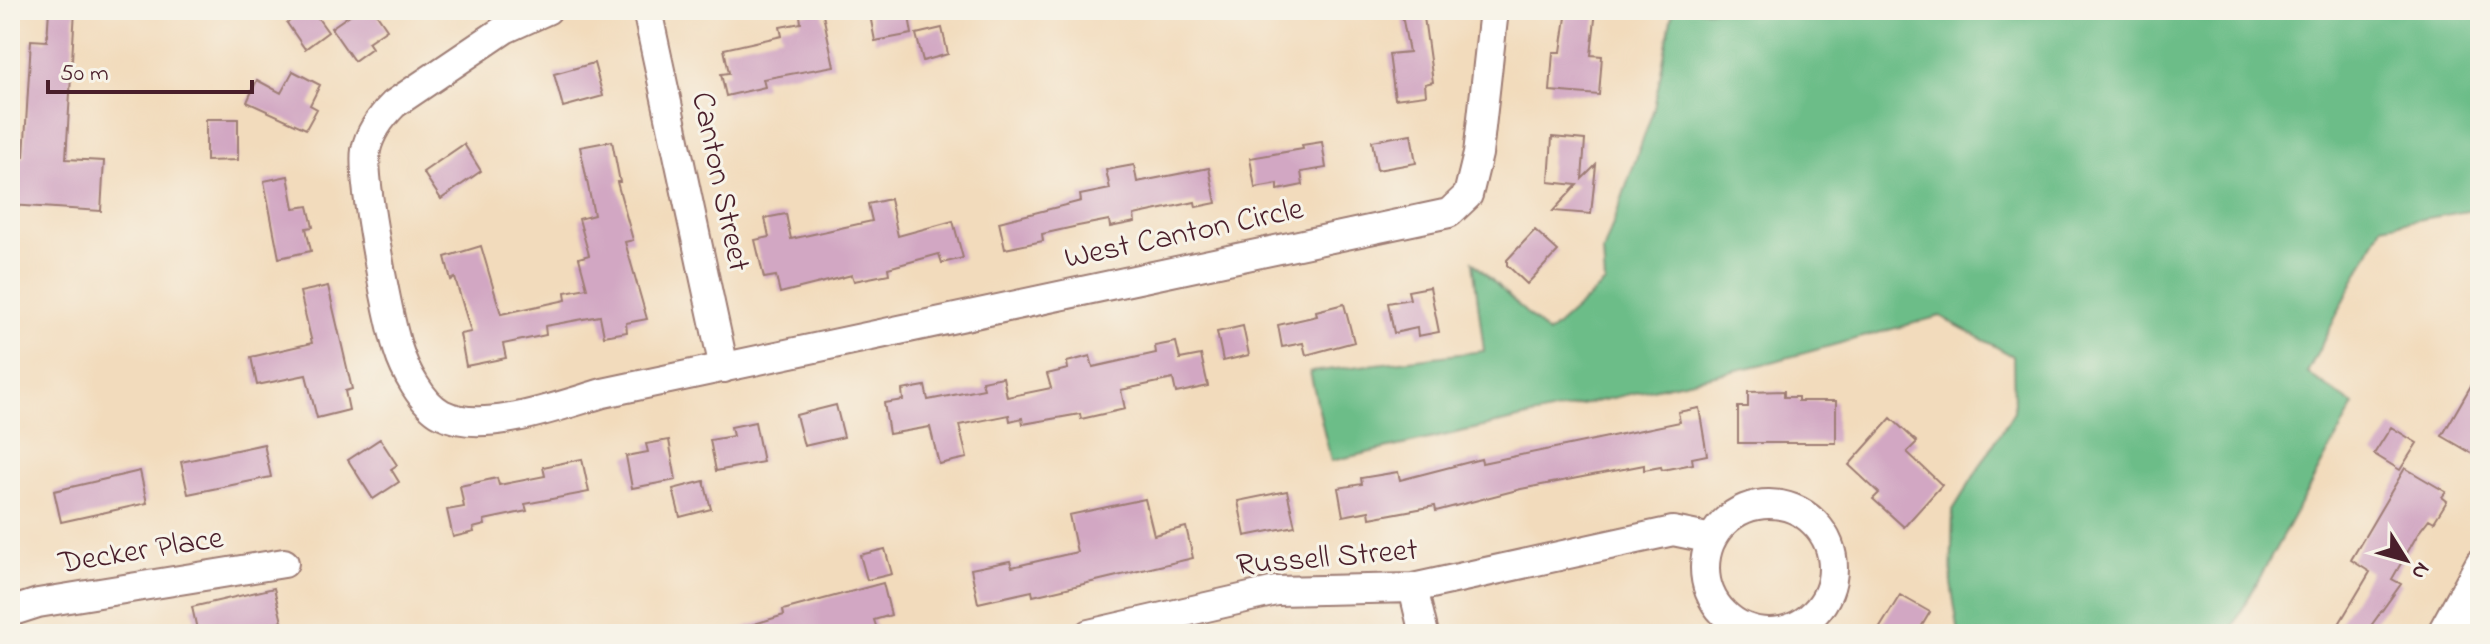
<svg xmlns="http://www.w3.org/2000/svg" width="2490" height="644" viewBox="0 0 2490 644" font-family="'Indie Flower',sans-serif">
<rect width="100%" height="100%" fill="#f7f3e8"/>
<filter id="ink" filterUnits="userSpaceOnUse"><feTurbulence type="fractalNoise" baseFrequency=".0125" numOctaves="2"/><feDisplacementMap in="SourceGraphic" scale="16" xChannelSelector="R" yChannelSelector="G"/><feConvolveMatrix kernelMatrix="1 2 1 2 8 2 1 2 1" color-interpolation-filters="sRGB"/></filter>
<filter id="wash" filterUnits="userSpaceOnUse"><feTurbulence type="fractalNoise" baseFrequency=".006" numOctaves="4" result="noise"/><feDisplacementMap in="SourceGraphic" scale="32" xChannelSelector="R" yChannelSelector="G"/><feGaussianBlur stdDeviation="1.8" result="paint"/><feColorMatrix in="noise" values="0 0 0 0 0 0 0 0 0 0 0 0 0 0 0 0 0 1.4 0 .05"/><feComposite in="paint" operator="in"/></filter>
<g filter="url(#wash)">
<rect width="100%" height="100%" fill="#f2dbbc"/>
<path fill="#6cbd88" stroke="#5b6e5a" stroke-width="2" d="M1673,10H2480V209L2382,226L2307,373L2354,405L2229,634H1959L1951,583L1953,510L2014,411L2013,356L1940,316L1764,364L1331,461L1310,372L1484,351L1473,262L1548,334L1605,283L1603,252L1654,108Z"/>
<g id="blocks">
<path fill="#d2a7c3" d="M49,10H75L66,159L104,161L101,211L10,205V157H24L31,40L47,41Z
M305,10H312L328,32L305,49L287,23Z
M357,10H374L387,29L368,42L372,48L354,61L331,28Z
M822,10L834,66L763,79L765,87L726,96L721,74L729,73L724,49L782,36L780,27L801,23L800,15Z
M869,10H908L912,34L875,41Z
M1401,10H1423L1433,82L1425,84L1426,95L1395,99L1389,54L1409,52Z
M1567,10H1596L1591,55L1602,56L1599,95L1550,91L1553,52H1561Z
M942,28L948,54L923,61L916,34Z
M594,63L603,96L563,107L554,74Z
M293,71L320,85L310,105L317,109L306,129L247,102L257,80L281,93Z
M206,119H238V160L206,161Z
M1411,134L1416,163L1377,170L1372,141Z
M1552,137L1585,140L1582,179L1596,165L1591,214L1553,211L1577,185L1549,182Z
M612,141L620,182H617L633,240L625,242L647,319L626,323L627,332L604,336L600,316L545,326L546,335L503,344L506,358L466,366L460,334L471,332L455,278L451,280L445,257L481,246L501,314L566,300L565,292L587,288L579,258L589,255L579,219L594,215L580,147Z
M1322,142L1326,168L1301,172L1303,185L1278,190V184L1255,188L1250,158L1303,149L1302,145Z
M464,144L481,171L441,199L423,172Z
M1134,165L1137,182L1209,168L1216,203L1196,207L1195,202L1134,215L1135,222L1110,227L1109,220L1078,226L1042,234L1043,241L1005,249L999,222L1081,201L1080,195L1110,189L1106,170Z
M288,176L294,208L308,206L313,227L306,228L311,251L279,258L264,181Z
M890,199L898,236L953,221L963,258L942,263L939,254L888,268L889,274L854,281L852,275L780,293L776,276L764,278L755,240L769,237L765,218L786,214L791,239L872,221L868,204Z
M1535,230L1558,251L1527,284L1507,265V260Z
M328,286L352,389L345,391L349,410L317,418L306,375L257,385L251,357L312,343L300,292Z
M1430,287L1439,332L1418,336L1417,328L1394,333L1388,303L1410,299L1408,291Z
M1344,304L1354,342L1306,355L1303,343L1282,347L1278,325L1317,316L1316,311Z
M1243,326L1249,355L1223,361L1217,332Z
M1176,342L1180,359L1201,355L1208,386L1176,393L1173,379L1121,390L1125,409L1081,419L1080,414L1023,424L1022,418L1010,421L1009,415L959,425L967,458L939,464L930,427L889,434L884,403L903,400L902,390L925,386L928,400L984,389L982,381L1003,377L1007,397L1051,388L1047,374L1068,369L1067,362L1090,356L1093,367L1156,353L1155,346Z
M2480,370V458L2442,436Z
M1784,391V397H1798V401H1836V443H1738V407H1748V392Z
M836,405L844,437L804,446L796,415Z
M1699,408L1707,455L1692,458L1693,464L1662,470L1661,467L1644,470V465L1521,489L1436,511L1435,506L1370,518L1369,511L1343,516L1338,488L1362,484L1361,478L1398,472L1400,480L1481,459L1482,463L1680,422L1678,412Z
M1891,418L1917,442L1907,452L1942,485L1904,527L1873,499L1879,493L1849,465Z
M755,422L763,462L716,471L710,440L733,436L731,427Z
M2391,427L2417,443L2400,470L2374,454Z
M380,439L397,465L391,469L399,482L373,499L348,460Z
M669,440L676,480L632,488L626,456L648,452L646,444Z
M264,444L271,477L188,494L181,462Z
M582,459L589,492L525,504L527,511L484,520L485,525L473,528L474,532L453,537L447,510L464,507L460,486L497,478L499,485L545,476L543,467Z
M2405,468L2446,492L2442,497L2447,501L2434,522L2429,519L2419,532L2392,579L2401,584L2365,634H2333L2370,572L2351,560Z
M140,471L147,503L61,522L54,491Z
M704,481L711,509L680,517L673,489Z
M1287,491L1295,526L1245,536L1238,501Z
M1145,499L1154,535L1186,527L1193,558L1033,596L1032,591L978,603L971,569L1010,561L1012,567L1077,552L1069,515Z
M885,549L892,574L867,580L860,555Z
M883,583L891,615L874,620L877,629L856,634H739L738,629L784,615L783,610Z
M274,588L282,622L228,634H198L192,607Z
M1900,595L1930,612L1917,634H1876Z"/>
</g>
</g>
<g filter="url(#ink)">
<use href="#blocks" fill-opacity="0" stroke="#9e7d74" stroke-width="2"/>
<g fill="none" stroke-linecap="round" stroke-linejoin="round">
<defs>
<path id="minor" d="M547,10L505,29L394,104C381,117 370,131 366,150C361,179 388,316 398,349C404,369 422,404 442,414C483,435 561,405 603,393L1449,213L1468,195L1478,154L1494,10
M647,10L724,368
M1705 568a64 64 0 1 1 128 0a64 64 0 1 1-128 0Z
M1413,588L1424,634
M10,612L38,603L284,563
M2442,632L2480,623
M1089,634L1276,591L1413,588L1673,531L1712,539
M2441,634L2480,563"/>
</defs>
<use href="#minor" stroke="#9e7d74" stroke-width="32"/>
<use href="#minor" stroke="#fff" stroke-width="28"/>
</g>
</g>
<g text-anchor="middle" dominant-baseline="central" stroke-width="6" stroke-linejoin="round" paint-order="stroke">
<g font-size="32" fill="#4a1f2b" stroke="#f7f3e8">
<text transform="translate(719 182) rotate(78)">Canton Street</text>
<text transform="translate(1184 235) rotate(-12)">West Canton Circle</text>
<text transform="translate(141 552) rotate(-9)">Decker Place</text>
<text transform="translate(1327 559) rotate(-5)">Russell Street</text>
</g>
</g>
<rect width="2490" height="644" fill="none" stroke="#f7f3e8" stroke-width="40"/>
<g transform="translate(2406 560) rotate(127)" stroke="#f7f3e8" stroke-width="6" paint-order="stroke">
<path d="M0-6L14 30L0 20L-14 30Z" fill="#4a1f2b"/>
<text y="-12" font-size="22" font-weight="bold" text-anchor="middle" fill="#4a1f2b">N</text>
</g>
<path d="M48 80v12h204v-12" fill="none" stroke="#4a1f2b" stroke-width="4"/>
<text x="60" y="80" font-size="24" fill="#4a1f2b" stroke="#f7f3e8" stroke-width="6" paint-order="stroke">50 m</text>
</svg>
